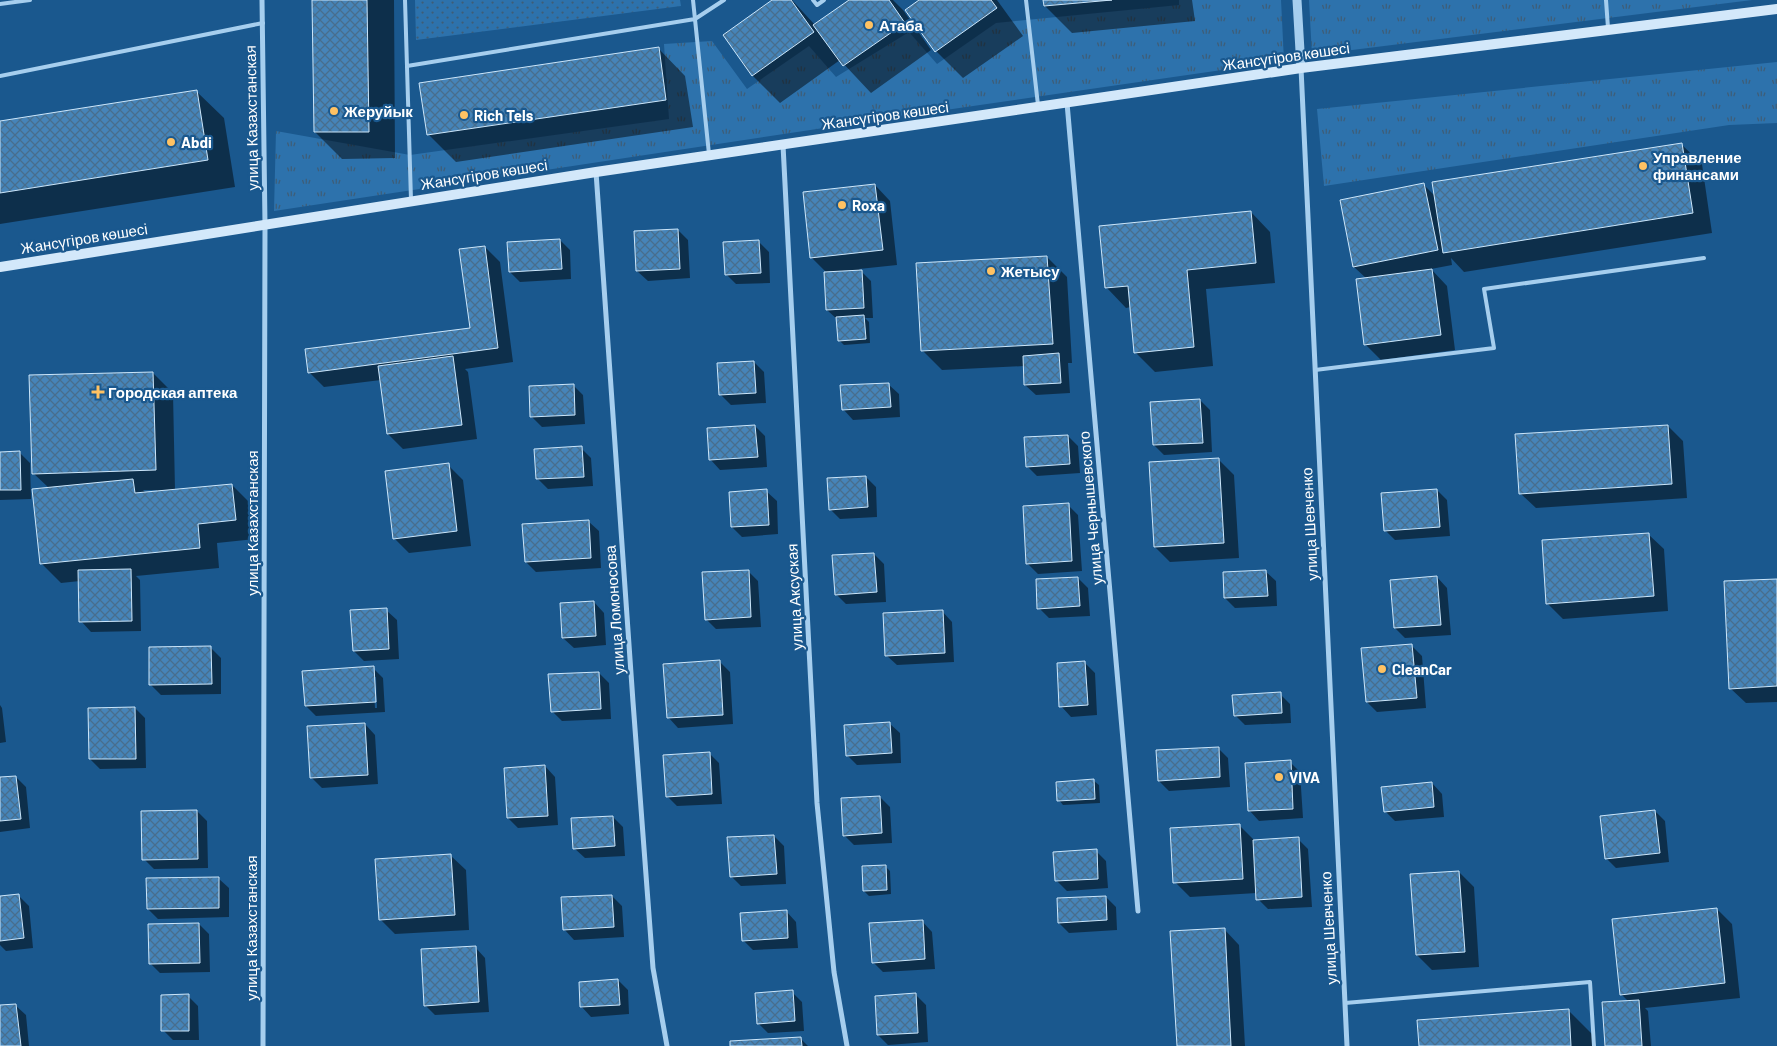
<svg xmlns="http://www.w3.org/2000/svg" width="1777" height="1046" viewBox="0 0 1777 1046" font-family="Barlow,sans-serif">
<defs>
<pattern id="grass-tufts" width="24" height="20" patternUnits="userSpaceOnUse" patternTransform="scale(1.25)"><rect width="24" height="20" fill="#2d72ac"/><path d="M3 7l-1-3M5 7V3M7 7l1-3M15 17l-1-3M17 17v-4M19 17l1-3" fill="none" stroke="#3e5d77"/></pattern>
<pattern id="park-dots" width="8" height="8" patternUnits="userSpaceOnUse" patternTransform="scale(1.25)"><rect width="8" height="8" fill="#2d72ac"/><path d="M2 2h.1M6 6h.1" fill="none" stroke="#3e5d77" stroke-width="1.8" stroke-linecap="round"/></pattern>
<pattern id="building-cross-hatch" width="8" height="8" patternUnits="userSpaceOnUse" patternTransform="scale(1.25)"><rect width="8" height="8" fill="#4684b8"/><path d="M0 0l8 8M0 8l8-8" fill="none" stroke="#486e8d"/></pattern>
</defs>
<rect width="100%" height="100%" fill="#1a588e"/>
<path fill="url(#grass-tufts)" d="M1179,0H1281L1284,61L890,118L274,211L276,131L410,155L669,119L664,44L712,41L747,89L809,46L836,77L909,32L937,64L996,23L1179,5Z
M1309,0H1752L1312,55Z
M1777,62V123L1729,125L1324,186L1317,109Z"/>
<path fill="url(#park-dots)" d="M415,0H680L681,6L416,40Z"/>
<path fill="#0007" fill-rule="evenodd" d="M313,0H394L395,158L342,159L315,132Z
M774,0H792L815,25L851,0H893L903,10L931,50L871,93L840,60L780,103L753,76L724,35Z
M922,0H997L1023,36L963,78L936,51Z
M1044,0H1192L1195,21L1072,33L1045,6Z
M658,48L685,76L693,127L456,162L429,135L421,84Z
M196,91L224,118L235,187L0,224V122Z
M1682,145L1702,164L1712,233L1464,272L1451,258L1452,265L1431,269L1447,286L1455,350L1381,360L1366,345L1367,279L1354,267L1424,185L1436,197Z
M875,185L890,201L897,265L859,269L871,281L873,318H865L869,322L870,343L844,345L839,340L838,320L827,310V273L812,258Z
M1251,212L1270,232L1275,283L1206,289L1213,366L1155,372L1135,352L1131,307L1126,308L1107,288L1101,227Z
M678,230L688,240L690,278L648,281L637,271L635,233Z
M560,240L570,250L571,279L520,282L510,272Z
M759,242L769,252L770,283L736,284L726,274Z
M485,247L500,262L513,362L465,369L468,372L477,439L403,449L388,434L381,380L324,387L309,372L471,329Z
M1047,257L1067,277L1072,363H1068L1070,393L1036,395L1025,385L1024,366L942,370L923,351Z
M754,362L764,372L766,403L731,405L721,395Z
M153,373L173,393L175,490L232,485L252,505L255,539L217,543L219,568L136,576L140,580L141,631L91,632L81,621L80,581L61,583L41,563L49,488L33,473ZM143,490H157V492L146,493Z
M888,384L899,394L900,417L853,420L843,409Z
M573,385L583,395L585,424L542,427L532,417Z
M1200,400L1210,410L1212,452L1164,455L1154,445Z
M755,426L765,436L767,467L720,470L710,459Z
M1668,426L1683,441L1687,498L1536,508L1520,493Z
M1068,436L1078,446L1080,473L1037,476L1027,466Z
M581,448L591,458L593,486L548,489L538,479Z
M0,453H20L30,463L31,499L0,500Z
M1218,459L1234,475L1239,558L1170,562L1155,547Z
M448,465L463,480L471,546L409,553L394,538Z
M866,477L876,487L877,517L840,519L830,509Z
M1437,490L1447,500L1450,536L1395,540L1385,530Z
M766,491L777,501L778,534L742,537L732,527Z
M1068,505L1078,515L1082,571L1038,574L1027,563Z
M588,521L599,531L601,568L536,572L526,562Z
M1648,534L1664,549L1668,611L1563,619L1548,604Z
M874,554L884,564L886,602L846,604L836,594Z
M748,571L758,581L761,627L716,629L706,619Z
M1265,571L1276,581L1277,606L1235,608L1225,598Z
M1437,577L1447,588L1451,635L1405,638L1395,628Z
M1078,578L1088,588L1090,616L1049,618L1039,608Z
M1777,580V702L1746,703L1730,688Z
M594,602L604,613L606,645L574,648L563,638Z
M386,610L397,620L399,659L364,661L354,651Z
M942,611L952,622L954,662L897,665L886,655Z
M1412,646L1422,656L1426,708L1377,712L1367,702Z
M210,647L221,658V694L161,695L151,685Z
M720,662L730,672L733,724L678,728L668,717Z
M1084,662L1095,673L1097,715L1071,717L1061,706Z
M373,668L383,678L385,712L316,716L306,706ZM373,677H376L377,708H375Z
M599,673L609,683L611,719L562,721L552,711Z
M1280,694L1290,704L1291,723L1245,725L1235,715Z
M0,705L2,708L6,742L0,743Z
M135,708L145,718L146,768L100,769L90,759Z
M889,723L900,733L901,763L857,765L847,755Z
M365,724L375,735L378,784L322,788L311,777Z
M1218,748L1228,758L1230,787L1169,791L1159,781Z
M709,753L719,763L722,804L677,806L667,796Z
M1290,762L1300,772L1303,818L1259,821L1249,810Z
M545,766L555,777L558,825L518,828L508,818Z
M16,777L26,787L30,828L0,832V778Z
M1094,781L1099,785L1100,803L1063,805L1059,800Z
M1432,783L1442,794L1444,817L1395,821L1385,811Z
M880,797L890,807L892,843L854,845L844,835Z
M197,811L207,821L208,868L154,869L144,859Z
M1655,811L1665,821L1669,862L1616,868L1606,858Z
M613,817L623,827L625,856L585,858L574,848Z
M1239,825L1255,841L1298,839L1308,849L1312,907L1268,909L1258,899L1257,893L1190,897L1175,882Z
M774,836L784,846L786,884L741,886L731,876Z
M1096,851L1106,861L1108,888L1067,891L1057,881Z
M450,855L466,870L469,930L395,934L380,919Z
M885,866L890,871L891,894L869,896L864,891Z
M1459,872L1474,887L1479,967L1432,970L1417,955Z
M218,878L229,888V917L158,919L148,909Z
M18,895L29,906L33,948L6,951L0,945V898Z
M612,896L622,906L624,937L574,940L564,929Z
M1106,897L1116,907L1117,930L1069,933L1059,923Z
M1717,909L1732,924L1740,998L1645,1008L1648,1011L1651,1046H1606L1629,1002L1621,994Z
M786,911L796,922L798,948L753,950L743,940Z
M922,921L932,932L935,969L883,972L873,962Z
M199,924L209,934L210,972L160,973L150,963Z
M1224,929L1239,945L1245,1046H1178Z
M475,947L485,958L489,1012L435,1015L425,1005Z
M618,980L628,990L629,1014L591,1017L581,1006Z
M792,992L802,1002L804,1031L768,1033L758,1023Z
M916,995L926,1005L928,1042L888,1045L878,1035Z
M188,996L198,1006L199,1040H173L163,1030Z
M15,1005L26,1015L29,1046H0V1007Z
M1568,1010L1595,1037L1596,1046H1420Z
M801,1039L808,1046H732Z"/>
<path fill="url(#building-cross-hatch)" stroke="#cce6fa" d="M312,0H367L369,132H314Z
M772,0H791L814,32L752,76L723,35Z
M849,0H889L905,23L843,66L813,25Z
M919,0H991L997,8L935,52L905,10Z
M1043,0H1112L1044,6Z
M659,47L666,100L427,135L419,83Z
M197,90L208,160L0,193V121Z
M1682,143L1693,213L1443,253L1432,182Z
M1424,183L1438,250L1353,267L1340,200Z
M875,184L883,250L810,258L803,192Z
M1251,211L1256,263L1187,270L1194,347L1134,353L1128,286L1105,288L1099,226Z
M678,229L680,269L636,271L634,231Z
M560,239L562,269L509,272L507,242Z
M759,240L761,273L725,275L723,242Z
M485,246L498,348L308,373L305,349L470,328L459,249Z
M1047,256L1053,344L921,351L916,263Z
M1432,269L1441,335L1364,345L1356,279Z
M862,270L864,308L826,310L824,272Z
M864,315L866,339L838,341L836,317Z
M1059,353L1061,383L1024,385L1023,356Z
M453,356L462,425L387,434L378,366Z
M754,361L756,393L719,395L717,363Z
M153,372L156,470L32,474L29,375Z
M889,383L891,407L842,410L840,385Z
M574,384L575,415L530,417L529,386Z
M1200,399L1203,443L1153,445L1150,402Z
M755,425L758,457L709,460L707,428Z
M1668,425L1672,484L1519,494L1515,434Z
M1068,435L1070,464L1026,467L1024,437Z
M582,446L584,477L536,479L534,449Z
M20,451L21,490H0V452Z
M1219,458L1224,543L1154,547L1149,462Z
M449,463L457,531L393,539L385,471Z
M866,476L868,507L829,510L827,478Z
M133,479L135,493L232,484L236,520L198,524L200,548L40,564L32,489Z
M767,489L769,525L731,527L729,492Z
M1437,489L1440,527L1384,531L1381,493Z
M1069,503L1072,561L1026,564L1023,506Z
M589,520L591,558L525,562L522,524Z
M1649,533L1654,596L1546,604L1542,540Z
M874,553L877,592L835,595L832,555Z
M131,569L132,621L79,622L78,570Z
M749,570L751,617L705,620L702,572Z
M1266,570L1268,596L1224,598L1223,572Z
M1437,576L1441,625L1394,628L1390,580Z
M1078,577L1080,606L1037,609L1036,579Z
M1777,579V686L1729,689L1724,581Z
M594,601L596,636L562,638L560,603Z
M387,608L389,649L353,651L350,610Z
M943,610L945,653L885,656L883,613Z
M1412,644L1417,698L1366,702L1361,648Z
M211,646L212,684L149,685V647Z
M720,660L723,715L667,718L663,664Z
M1085,661L1088,705L1059,707L1057,663Z
M374,666L376,702L305,706L302,671Z
M599,672L601,709L551,712L548,674Z
M1281,692L1282,713L1234,716L1232,695Z
M135,707L136,759H89L88,708Z
M890,722L892,753L846,756L844,725Z
M365,723L368,775L310,778L307,726Z
M1219,747L1220,777L1158,781L1156,750Z
M710,752L712,794L666,797L663,755Z
M1291,760L1293,809L1248,811L1245,763Z
M545,765L548,816L507,818L504,768Z
M16,776L21,819L0,821V777Z
M1094,779L1095,799L1057,801L1056,782Z
M1432,782L1434,807L1384,812L1381,787Z
M880,796L882,833L843,836L841,798Z
M197,810L198,859L142,860L141,811Z
M1655,810L1660,853L1605,859L1600,816Z
M613,816L615,846L573,849L571,818Z
M1240,824L1243,879L1173,883L1170,828Z
M774,835L777,874L730,877L727,837Z
M1299,837L1302,897L1256,900L1253,840Z
M1097,849L1098,879L1055,881L1053,852Z
M451,854L455,915L379,920L375,859Z
M886,865L887,890L863,891L862,866Z
M1459,871L1465,952L1416,955L1410,874Z
M219,877V908L147,909L146,878Z
M19,894L24,938L0,941V896Z
M612,895L614,927L563,930L561,897Z
M1106,896L1107,920L1058,923L1057,898Z
M1717,908L1725,983L1620,995L1612,919Z
M787,910L788,938L742,941L740,913Z
M923,920L925,959L872,963L869,923Z
M199,923L200,963L149,964L148,924Z
M1225,928L1231,1046H1177L1170,931Z
M476,946L479,1002L424,1006L421,949Z
M618,979L620,1005L580,1007L579,982Z
M793,990L795,1021L757,1024L755,993Z
M916,993L918,1033L877,1035L875,996Z
M189,994V1031H161V995Z
M1639,1000L1642,1046H1605L1602,1002Z
M16,1004L21,1046H0V1005Z
M1569,1009L1571,1046H1419L1417,1020Z
M801,1037L802,1046H730V1041Z"/>
<g fill="none" stroke-linecap="round" stroke-linejoin="round">
<path stroke="#a6ceee" stroke-width="4" d="M405,0L411,200
M693,0L709,154
M813,0L817,5L824,0
M1026,0L1038,105
M1606,0L1608,28
M0,4L30,0
M407,66L695,19L724,0
M0,76L263,23
M1315,370L1494,348L1484,289L1704,258
M1345,1003L1590,982L1594,1046"/>
<path stroke="#a6ceee" stroke-width="5" d="M262,0L265,224L263,1046
M1301,68L1347,1046
M1067,103L1138,911
M783,145L817,803L834,972L847,1046
M596,172L633,702L653,968L667,1046"/>
<path stroke="#a6ceee" stroke-width="9" d="M1297,0L1301,68"/>
<path stroke="#d3e8fa" stroke-width="10" d="M0,267L596,172L1301,68L1777,9"/>
</g>
<g fill="#ffc263" stroke="#1a588e" stroke-width="2">
<circle cx="869" cy="25" r="5"/>
<circle cx="334" cy="111" r="5"/>
<circle cx="464" cy="115" r="5"/>
<circle cx="171" cy="142" r="5"/>
<circle cx="1643" cy="166" r="5"/>
<circle cx="842" cy="205" r="5"/>
<circle cx="991" cy="271" r="5"/>
<path d="M95.5 384.5h5v5h5v5h-5v5h-5v-5h-5v-5h5z"/>
<circle cx="1382" cy="669" r="5"/>
<circle cx="1279" cy="777" r="5"/>
</g>
<g text-anchor="middle" dominant-baseline="central" stroke-width="4.5" stroke-linejoin="round" paint-order="stroke">
<g font-size="15" font-weight="bold" fill="#fff" stroke="#1a588e" text-anchor="start">
<text x="879" y="25">Атаба</text>
<text x="344" y="111">Жеруйык</text>
<text x="474" y="115">Rich Tels</text>
<text x="181" y="142">Abdi</text>
<text x="1653" y="157">Управление<tspan x="1653" dy="17">финансами</tspan></text>
<text x="852" y="205">Roxa</text>
<text x="1001" y="271">Жетысу</text>
<text x="108" y="392">Городская аптека</text>
<text x="1392" y="669">CleanCar</text>
<text x="1289" y="777">VIVA</text>
</g>
<g font-size="15" fill="#fff" stroke="#1a588e">
<text transform="translate(1286 56) rotate(-8)">Жансүгіров көшесі</text>
<text transform="translate(885 115) rotate(-8)">Жансүгіров көшесі</text>
<text transform="translate(251 118) rotate(-91)">улица Казахстанская</text>
<text transform="translate(484 174) rotate(-9)">Жансүгіров көшесі</text>
<text transform="translate(84 238) rotate(-9)">Жансүгіров көшесі</text>
<text transform="translate(1090 508) rotate(-95)">улица Чернышевского</text>
<text transform="translate(252 523) rotate(-90)">улица Казахстанская</text>
<text transform="translate(1309 524) rotate(-93)">улица Шевченко</text>
<text transform="translate(794 597) rotate(-93)">улица Аксуская</text>
<text transform="translate(614 610) rotate(-94)">улица Ломоносова</text>
<text transform="translate(251 928) rotate(-90)">улица Казахстанская</text>
<text transform="translate(1328 928) rotate(-93)">улица Шевченко</text>
</g>
</g>
</svg>
